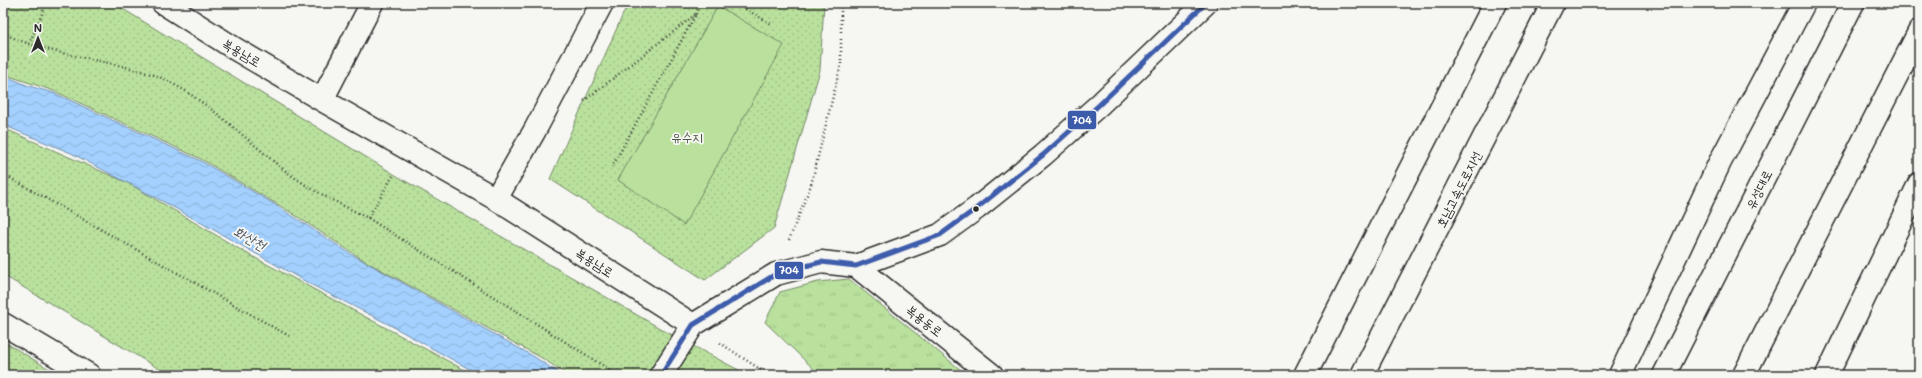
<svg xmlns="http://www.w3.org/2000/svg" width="1922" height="378" viewBox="0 0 1922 378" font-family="Mali,'Poor Story',sans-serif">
<defs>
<pattern id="grass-tufts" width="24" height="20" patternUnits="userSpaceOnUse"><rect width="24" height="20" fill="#b9e19d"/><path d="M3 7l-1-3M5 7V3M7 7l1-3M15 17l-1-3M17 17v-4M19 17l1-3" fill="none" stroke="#9fc187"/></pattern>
<pattern id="park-dots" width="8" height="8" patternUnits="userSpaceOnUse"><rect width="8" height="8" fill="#b9e19d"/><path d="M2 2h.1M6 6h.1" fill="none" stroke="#9fc187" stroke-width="1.8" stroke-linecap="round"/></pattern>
<pattern id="water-waves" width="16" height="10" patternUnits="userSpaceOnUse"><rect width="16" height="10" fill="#a3d0fe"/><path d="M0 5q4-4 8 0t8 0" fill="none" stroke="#8cb3da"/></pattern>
</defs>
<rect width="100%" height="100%" fill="#f6f6f2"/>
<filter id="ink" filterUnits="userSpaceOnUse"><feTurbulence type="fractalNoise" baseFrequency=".025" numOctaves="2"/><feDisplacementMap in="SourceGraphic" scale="8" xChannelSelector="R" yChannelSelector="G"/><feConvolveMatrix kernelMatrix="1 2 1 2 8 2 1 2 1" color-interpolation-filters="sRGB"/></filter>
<g filter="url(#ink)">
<path fill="url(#grass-tufts)" stroke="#728664" d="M849,279L967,375H820L765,322L780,292L818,282Z"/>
<path fill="url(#park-dots)" stroke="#728664" d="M3,3H113L402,179L663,330L748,375H568L540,357L365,261L290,212L201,159L54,91L3,74Z
M628,3H824L820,70L774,228L705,280L550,179Z
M3,128L128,183L246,253L474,375H169L3,275Z
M3,341L59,375H3Z"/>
<path fill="#b9e19d" stroke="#728664" d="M718,6L784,45L684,225L618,180Z"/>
<path fill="url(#water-waves)" stroke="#738eaa" d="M3,75L29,86L54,93L201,161L274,204L351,254L533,356L562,375H480L390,325L310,284L164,202L71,153L3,125Z"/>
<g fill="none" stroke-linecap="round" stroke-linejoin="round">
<defs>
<path id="minor" d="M163,3L237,50L322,100L496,199L693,325
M322,100L372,3
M496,199L535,130L602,3
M856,266L992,375
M3,324L89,375
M661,375L693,325L776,274L821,262L856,266L940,235L977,208L1043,155L1099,105L1206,3"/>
<path id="tertiary" d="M1620,375L1720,162L1804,3
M1664,375L1853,3
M1744,375L1919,32
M1827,375L1919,184"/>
<path id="motorway" d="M1305,375L1495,3
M1362,375L1553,3"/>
</defs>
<use href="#minor" stroke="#2b2b2b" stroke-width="25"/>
<use href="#tertiary" stroke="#2b2b2b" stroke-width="25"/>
<use href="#motorway" stroke="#2b2b2b" stroke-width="25"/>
<path stroke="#2b2b2b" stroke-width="2.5" stroke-dasharray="1 3" stroke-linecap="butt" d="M735,3L773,25
M696,14L700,3
M3,33C45,54 92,57 137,70C146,73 157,75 166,80C211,103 247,141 287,172C312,191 340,204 368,218L618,375
M29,44L47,3
M584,101L696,14L612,167
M3,174L289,336
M368,218L394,174
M789,240L811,185L841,64V3
M720,343L769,375"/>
<use href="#minor" stroke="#f6f6f2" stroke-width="22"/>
<use href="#tertiary" stroke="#f6f6f2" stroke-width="22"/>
<use href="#motorway" stroke="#f6f6f2" stroke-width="22"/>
<defs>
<path id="bus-1" d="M661,375L693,325L776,274L821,262L856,266L940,235L977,208L1043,155L1099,105L1206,3"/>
</defs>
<use href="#bus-1" stroke="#f6f6f2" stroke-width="8"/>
<use href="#bus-1" stroke="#3d5bab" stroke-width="5"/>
</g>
</g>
<circle fill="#2b2b2b" stroke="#f6f6f2" stroke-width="1.5" cx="976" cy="209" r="3.5"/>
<g text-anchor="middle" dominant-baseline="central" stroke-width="3.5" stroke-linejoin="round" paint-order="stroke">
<g font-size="13" fill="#2b2b2b" stroke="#f6f6f2">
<text transform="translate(242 52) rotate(31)">복용남로</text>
<text transform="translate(1458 189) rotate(-63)">호남고속도로지선</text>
<text transform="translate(1758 189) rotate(-63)">유성대로</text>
<text transform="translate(595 262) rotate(33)">복용남로</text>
<text transform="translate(925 320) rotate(38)">복용동로</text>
</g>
<g font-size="13" fill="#4e5848" stroke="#f6f6f2">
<text x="687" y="136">유수지</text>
</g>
<g font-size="14" font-style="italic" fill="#495460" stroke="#f6f6f2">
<text transform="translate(250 238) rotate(29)">화산천</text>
</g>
</g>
<g stroke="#f6f6f2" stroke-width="1.5">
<rect x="1067" y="110" width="30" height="20" rx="4" fill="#3d5bab"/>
<rect x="774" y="261" width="30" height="19" rx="4" fill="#3d5bab"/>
</g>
<g font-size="11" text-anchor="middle" font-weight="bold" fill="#fff">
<text x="1082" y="124">704</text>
<text x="789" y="274">704</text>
</g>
<rect width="1922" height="378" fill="none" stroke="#f6f6f2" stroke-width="16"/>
<rect x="8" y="8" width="1906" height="362" fill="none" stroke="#2b2b2b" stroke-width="1.5" filter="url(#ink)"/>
<g transform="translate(38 38)" stroke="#f6f6f2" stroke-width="3" paint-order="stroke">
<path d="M0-3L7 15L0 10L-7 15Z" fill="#2b2b2b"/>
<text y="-6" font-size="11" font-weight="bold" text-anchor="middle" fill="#2b2b2b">N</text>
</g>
</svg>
